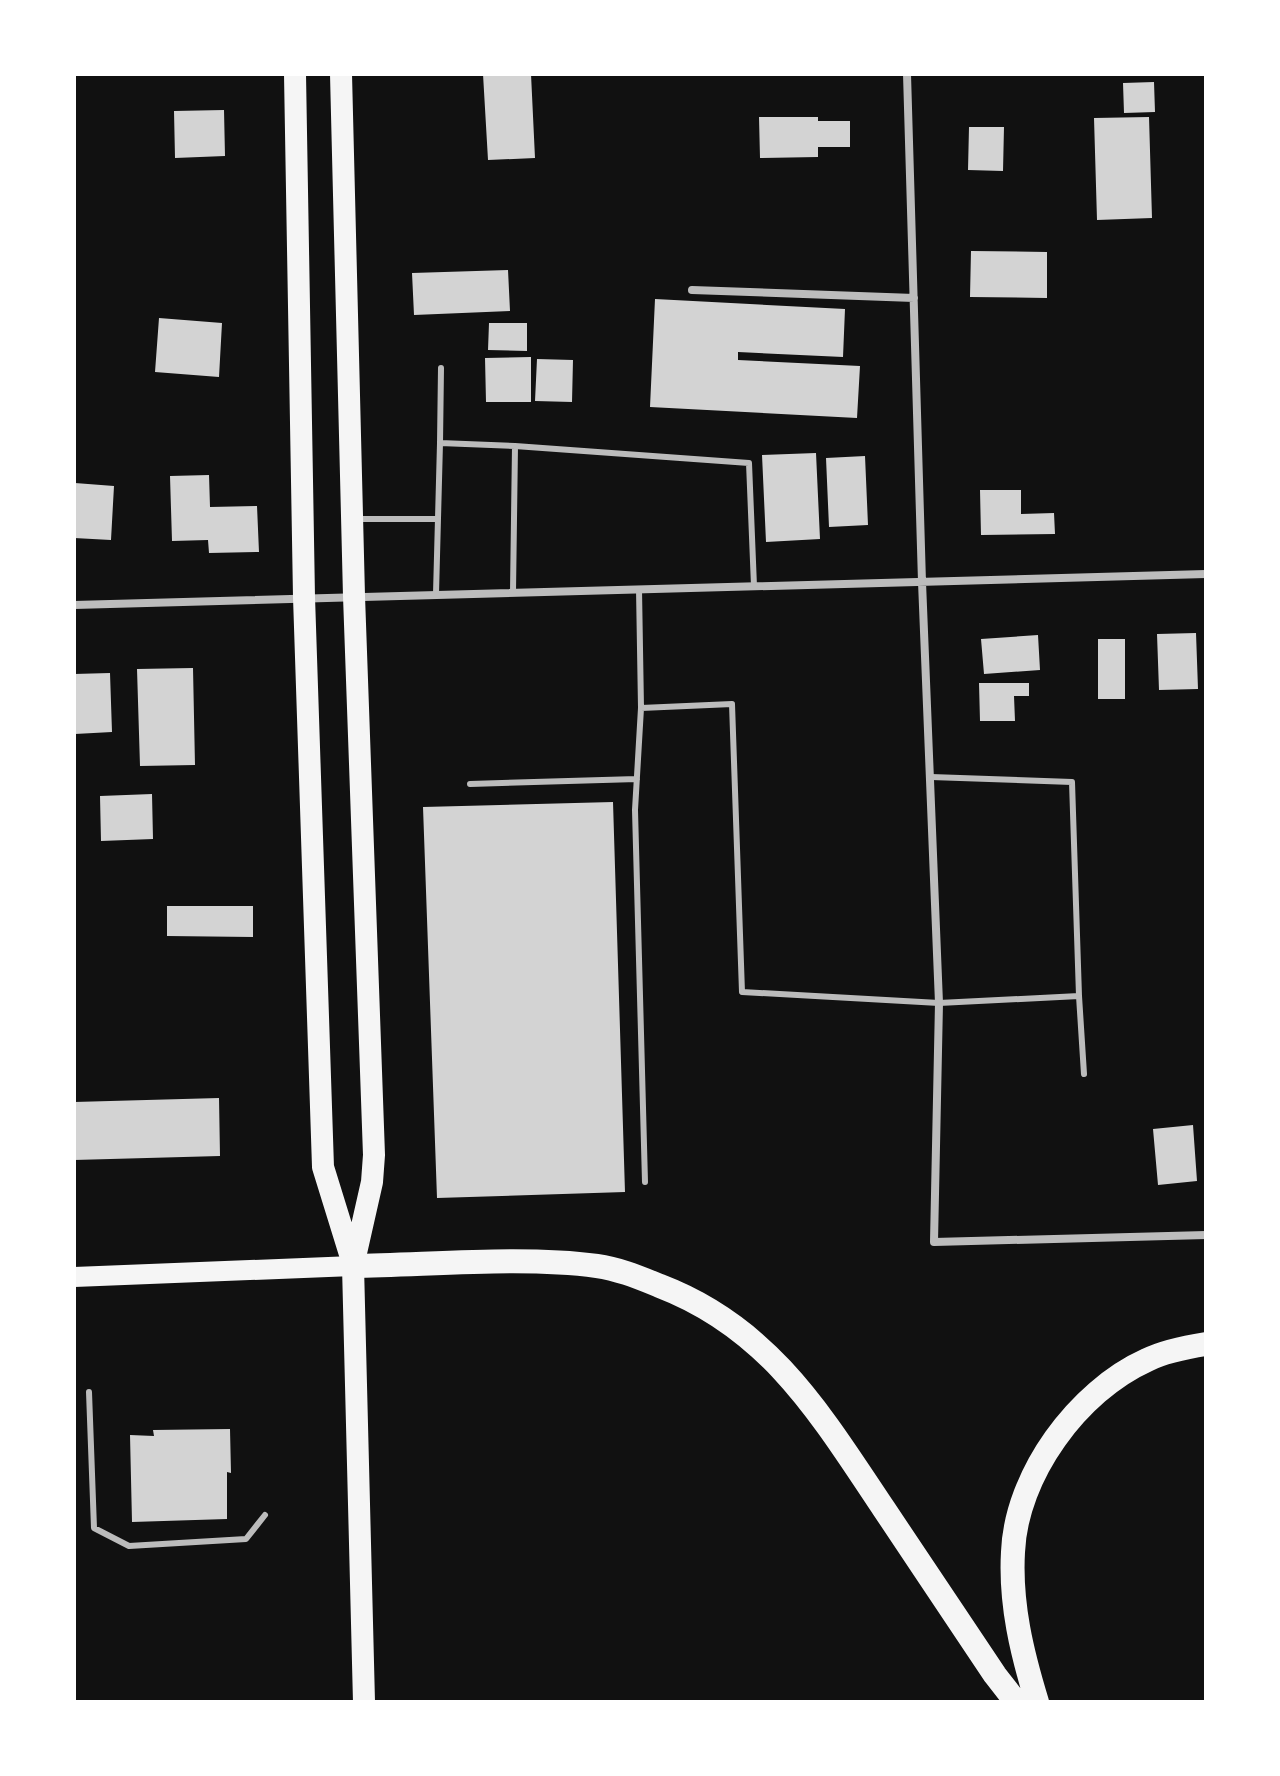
<svg xmlns="http://www.w3.org/2000/svg" width="1280" height="1776" viewBox="0 0 1280 1776" font-family="'Golos Text',sans-serif">
<rect width="100%" height="100%" fill="#111"/>
<path fill="#d3d3d3" d="M483,74H531L535,158L488,160Z
M1154,82L1155,112L1124,113L1123,83Z
M224,110L225,156L175,158L174,111Z
M759,117H818V121H850V147H818V157L760,158Z
M1149,117L1152,218L1097,220L1094,118Z
M969,127H1004L1003,171L968,170Z
M971,251L1047,252V298L970,297Z
M508,270L510,311L414,315L412,273Z
M655,299L845,309L843,357L738,352V360L860,366L857,418L650,407Z
M159,318L222,323L219,377L155,372Z
M489,323H527V351L488,350Z
M531,357V402H486L485,358Z
M537,359L573,360L572,402L535,401Z
M816,453L820,539L766,542L762,455Z
M865,456L868,525L829,527L826,458Z
M209,475L210,507L257,506L259,552L209,553L208,540L172,541L170,476Z
M75,483L114,486L111,540L74,538Z
M980,490H1021V514L1054,513L1055,534L981,535Z
M1196,633L1198,689L1159,690L1157,634Z
M1038,635L1040,670L984,674L981,639Z
M1098,639H1125V699H1098Z
M193,668L195,765L140,766L137,669Z
M110,673L112,732L75,734L74,674Z
M979,683H1029V696H1014L1015,721H980Z
M152,794L153,839L101,841L100,796Z
M613,802L625,1192L437,1198L423,807Z
M167,906H253V937L167,936Z
M219,1098L220,1156L74,1160V1102Z
M1193,1125L1197,1181L1158,1185L1153,1129Z
M230,1429L231,1473L227,1472V1519L132,1522L130,1435L154,1436L153,1430Z"/>
<g fill="none" stroke-linecap="round" stroke-linejoin="round">
<path stroke="#bcbcbc" stroke-width="6" d="M440,443L441,368
M515,446L749,463L754,586
M357,519H438
M639,589L641,708L635,810L645,1182
M436,594L440,443L515,446L513,592
M641,708L732,704L742,992L939,1003L1079,996L1072,782L931,777
M470,784L637,779
M1079,996L1084,1074
M89,1392L94,1528L129,1546L246,1539L265,1515"/>
<path stroke="#bcbcbc" stroke-width="8" d="M907,74L922,582L939,1003L934,1242L1206,1235
M692,290L914,298
M74,605L1206,574"/>
<path stroke="#f5f5f5" stroke-width="20" d="M74,1277L353,1266"/>
<path stroke="#f5f5f5" stroke-width="22" d="M295,74L304,597L323,1167L353,1264
M341,74L354,596L374,1155L372,1182L353,1266L364,1702"/>
<path stroke="#f5f5f5" stroke-width="24" d="M353,1266C430,1265 522,1256 597,1266C619,1269 640,1278 660,1286C770,1328 821,1415 884,1509C921,1564 958,1620 995,1675L1016,1702
M1037,1702C1022,1653 1010,1604 1013,1552C1016,1475 1078,1391 1147,1360C1165,1351 1187,1347 1206,1344"/>
</g>
<rect width="1280" height="1776" fill="none" stroke="#ffffff" stroke-width="152"/>
</svg>
